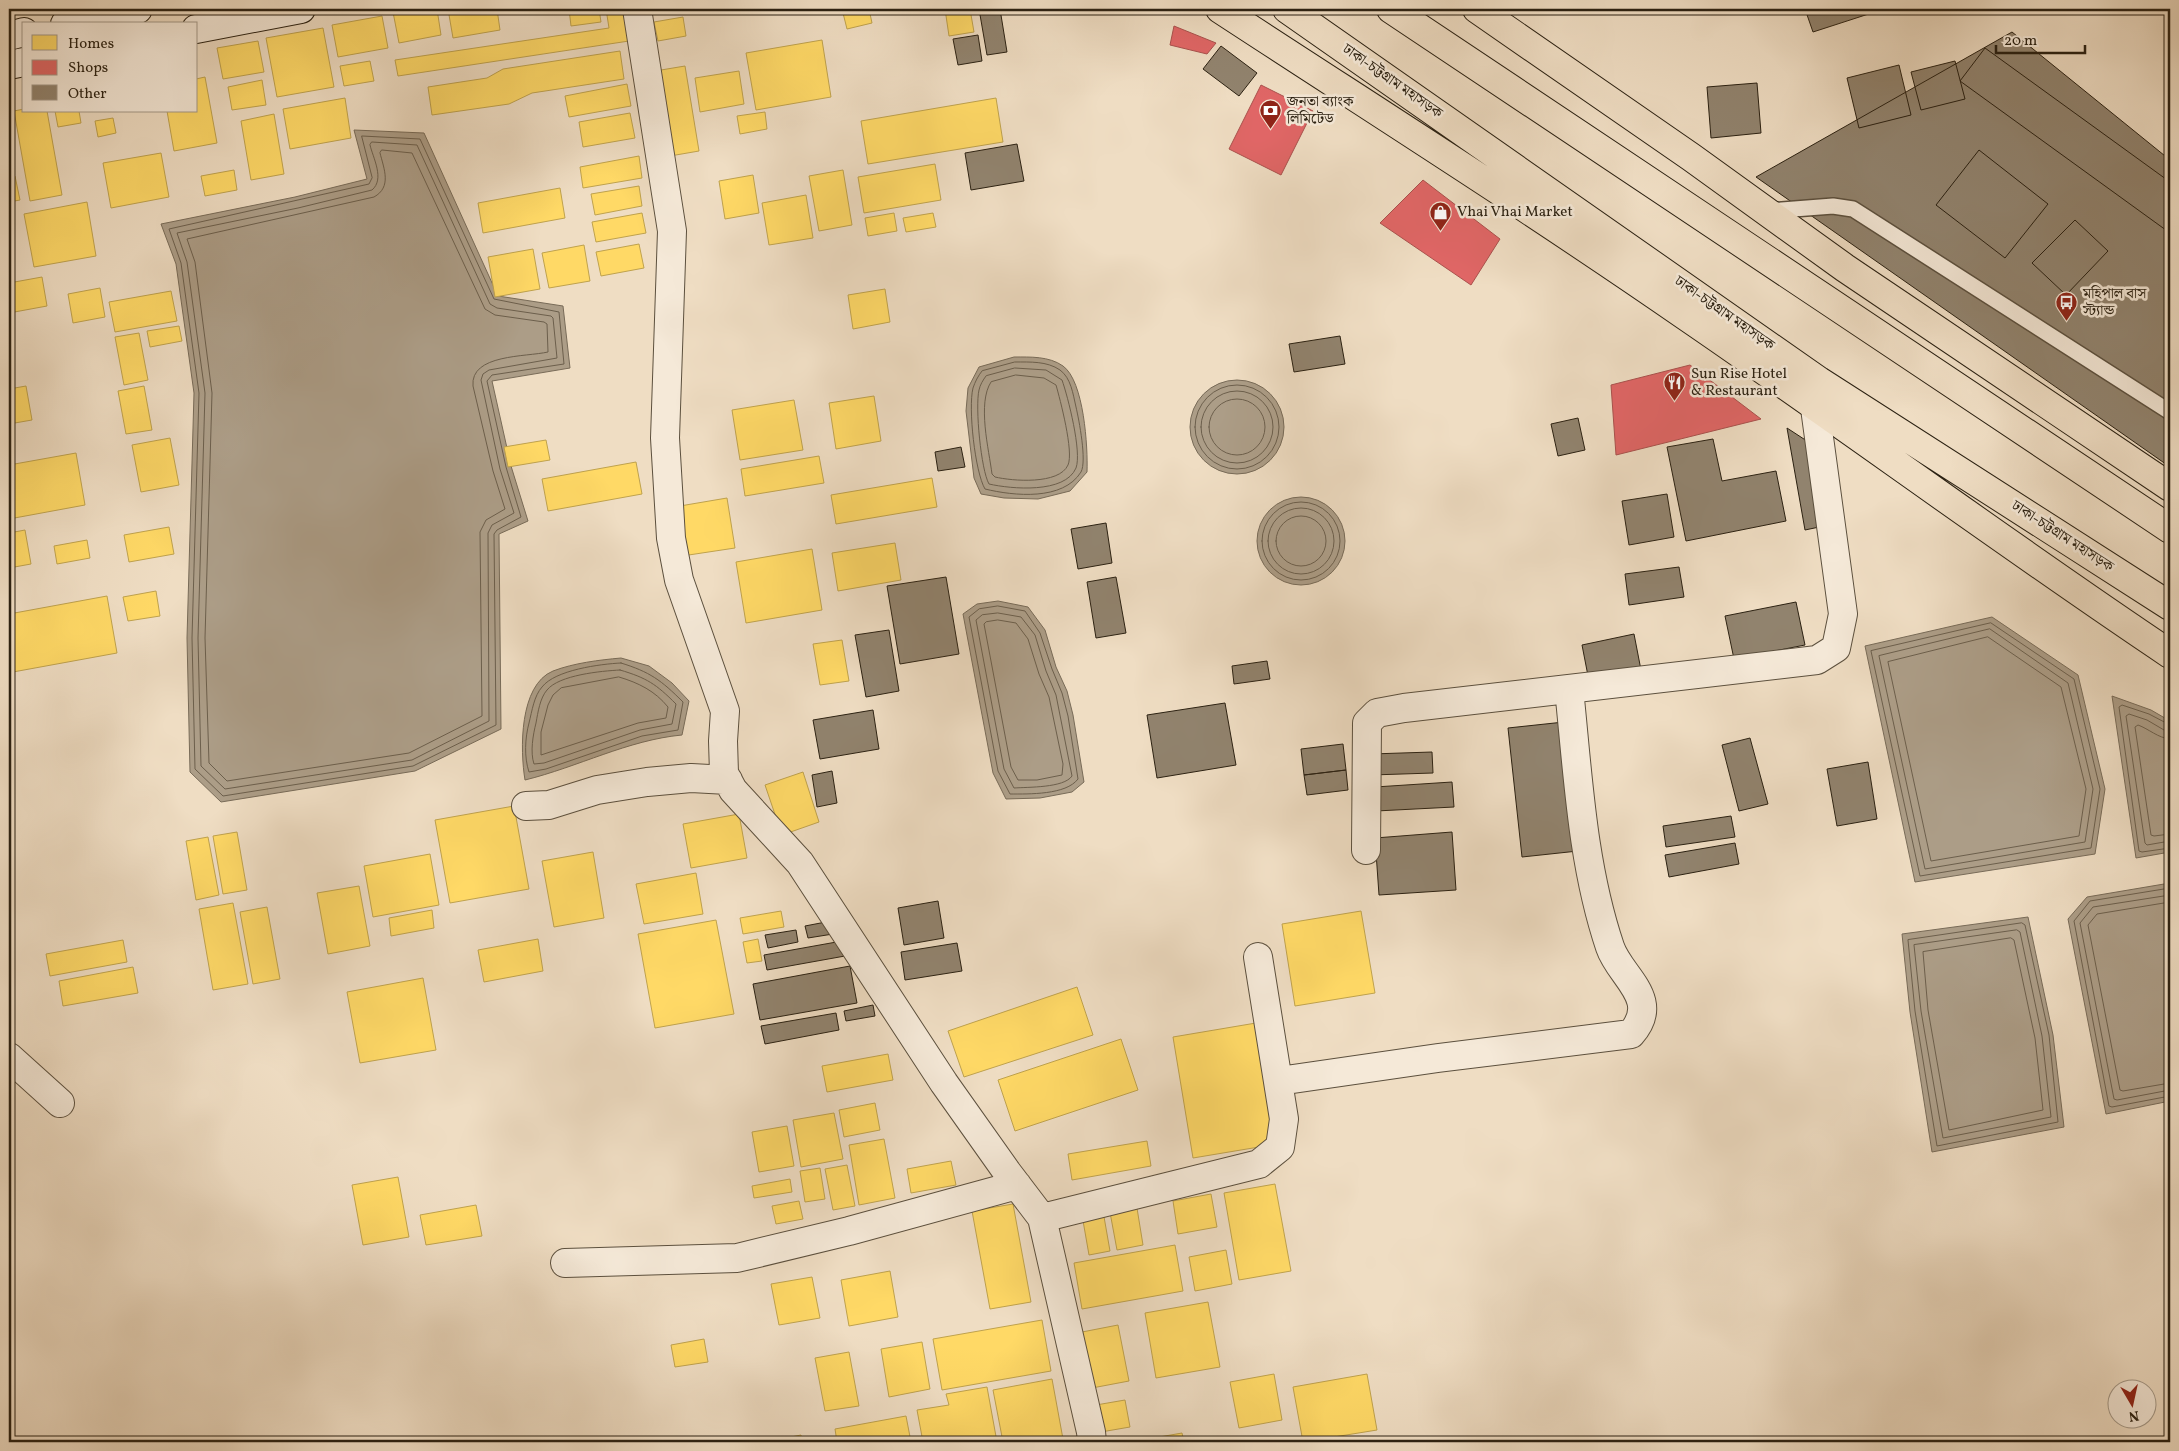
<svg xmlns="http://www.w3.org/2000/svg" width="2179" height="1451" viewBox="0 0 2179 1451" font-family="Vollkorn,'Noto Serif Bengali',serif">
<rect width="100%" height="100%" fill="#efddc3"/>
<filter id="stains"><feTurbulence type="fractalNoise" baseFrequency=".004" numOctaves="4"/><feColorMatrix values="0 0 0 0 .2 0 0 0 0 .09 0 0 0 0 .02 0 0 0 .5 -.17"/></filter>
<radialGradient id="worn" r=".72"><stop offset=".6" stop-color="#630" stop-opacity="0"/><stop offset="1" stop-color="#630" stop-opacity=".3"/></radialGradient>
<path fill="#ac9d87" stroke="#786b58" d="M354,130L424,133L498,296L563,306L570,368L492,381L511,466L528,521L499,534L501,729L415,771L221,802L190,772L187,638L194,393L176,264L161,224L295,197L367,179Z
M1014,357C1030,357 1049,356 1063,366C1084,381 1088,447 1087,472L1070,491L1038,499L1004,498L981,494L974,478L966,411L968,388L979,367Z
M1190 427a47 47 0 1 1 94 0a47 47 0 1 1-94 0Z
M1257 541a44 44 0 1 1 88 0a44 44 0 1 1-88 0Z
M998,601L1028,607L1045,630L1056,667L1067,691L1073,715L1084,782L1072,792L1040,798L1006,799L993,773L963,614L977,604Z
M1992,617L2078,675L2105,789L2095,854L1915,882L1865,646Z
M621,658L649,666L672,683L689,701L682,735C628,740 578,767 525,780C520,750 519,685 553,671C574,663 599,660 621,658Z
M2112,696L2151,710L2170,721V852L2136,858Z
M2170,883V1101L2106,1114L2068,919L2087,897Z
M2028,917L2053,1035L2064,1127L1932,1152L1910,1012L1902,934Z"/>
<path fill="#ffd966" stroke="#bfa24d" d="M413,9H437L441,35L399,43L393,12Z
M448,9H497L500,30L453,38Z
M569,9H599L601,22L571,26Z
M606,9H624L629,41L398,76L395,60L609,28Z
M842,9H869L872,23L847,29Z
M945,9H970L974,32L949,36Z
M382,16L388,48L338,57L332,25Z
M683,17L686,36L658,41L654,22Z
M323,28L334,87L277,97L266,38Z
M822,40L831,97L756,110L746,53Z
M258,41L264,72L223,79L217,48Z
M620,51L624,79L532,93L509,104L432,115L428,87L487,78L503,69Z
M370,61L374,81L344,86L340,66Z
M685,66L699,151L670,156L655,71Z
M739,71L744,104L700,112L695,78Z
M205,77L217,143L174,151L167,111H196V79Z
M262,80L266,105L232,110L228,87Z
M627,84L631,106L569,117L565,96Z
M345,98L351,138L290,149L283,109Z
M996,98L1003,142L868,164L861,121Z
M24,109V111H47L62,195L30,201L14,111Z
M55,111H79L81,123L58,127Z
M765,112L767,129L740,134L737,116Z
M630,113L635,138L583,147L579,122Z
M274,114L284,174L251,180L241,121Z
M113,118L116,133L98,137L95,121Z
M161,153L169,197L111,208L103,163Z
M639,156L642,178L583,188L580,167Z
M935,164L941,200L864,213L858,177Z
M234,170L237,190L205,196L201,176Z
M843,170L852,225L819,231L809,176Z
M753,175L759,213L725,219L719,181Z
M15,176L20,200L9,202V177Z
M639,186L642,206L595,215L591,194Z
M560,188L565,218L483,233L478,203Z
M806,195L813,238L769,245L762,203Z
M87,202L96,256L34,267L24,214Z
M642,213L646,233L596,242L592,222Z
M894,213L897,231L868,236L865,218Z
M933,213L936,227L906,232L903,218Z
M639,244L644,268L601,276L596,252Z
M584,245L590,281L549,288L542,253Z
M533,249L540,289L495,297L488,257Z
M42,277L47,306L9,313V283Z
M100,288L105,317L73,323L68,294Z
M885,289L890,322L853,329L848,295Z
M171,291L177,321L115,332L109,302Z
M179,326L182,341L150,347L147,331Z
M139,333L148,380L124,385L115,337Z
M26,386L32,420L9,424V389Z
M144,386L152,430L126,434L118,391Z
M874,396L881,441L836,449L829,403Z
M794,400L803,450L740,460L732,410Z
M170,438L179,485L141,492L132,445Z
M546,440L550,460L508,467L504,447Z
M76,453L85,505L9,519V465Z
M819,456L824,483L745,496L741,469Z
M636,462L642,494L548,511L542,479Z
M932,478L937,507L836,524L831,495Z
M727,498L735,548L682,556L674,507Z
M169,527L174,554L129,562L124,535Z
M25,530L31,564L9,568V533Z
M87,540L90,558L57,564L54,546Z
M895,543L901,580L838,591L832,553Z
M812,549L822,610L746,623L736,562Z
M156,591L160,616L128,621L123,597Z
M107,596L117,653L13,672L9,648V614Z
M842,640L849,681L820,685L813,644Z
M803,772L819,822L782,835L765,785Z
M514,806L529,889L450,903L435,820Z
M739,814L747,858L691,868L683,824Z
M237,832L247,890L223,894L213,836Z
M208,837L219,895L196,900L186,841Z
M593,852L604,918L554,927L542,861Z
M430,854L439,905L373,917L364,866Z
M696,873L703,914L644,924L636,884Z
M359,886L370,946L328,954L317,893Z
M233,903L248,984L213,990L199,909Z
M267,907L280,979L253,984L240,912Z
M432,910L434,928L391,936L389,918Z
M781,911L784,927L743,934L740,918Z
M1361,911L1375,993L1295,1006L1282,924Z
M716,920L734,1014L655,1028L638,934Z
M538,939L543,971L484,982L478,950Z
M758,939L762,961L747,963L743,942Z
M123,940L127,962L50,976L46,954Z
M133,967L138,993L63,1006L59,981Z
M423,978L436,1050L360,1063L347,992Z
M1077,987L1093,1035L964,1077L948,1031Z
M1256,1023L1277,1144L1193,1158L1173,1037Z
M1121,1039L1138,1090L1015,1131L998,1080Z
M888,1054L893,1080L827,1092L822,1066Z
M875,1103L880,1130L844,1137L839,1110Z
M834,1113L843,1159L801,1167L793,1120Z
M787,1126L794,1166L759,1172L752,1132Z
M884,1139L895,1198L859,1205L849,1145Z
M1147,1141L1151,1166L1072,1180L1068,1154Z
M951,1161L956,1185L911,1193L907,1169Z
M847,1165L855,1206L833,1210L825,1169Z
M820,1168L825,1199L805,1202L800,1171Z
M398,1177L409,1237L363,1245L352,1185Z
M790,1179L792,1192L754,1198L752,1186Z
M1275,1184L1291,1271L1239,1280L1224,1193Z
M1211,1194L1217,1227L1178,1234L1173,1201Z
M799,1201L803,1219L776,1224L772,1206Z
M1136,1202L1143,1245L1117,1250L1109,1207Z
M1013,1204L1031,1302L990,1309L972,1211Z
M476,1205L482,1236L426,1245L420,1215Z
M1103,1211L1110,1251L1089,1255L1082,1215Z
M1175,1245L1183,1291L1082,1309L1074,1263Z
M1226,1250L1232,1284L1195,1291L1189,1257Z
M890,1271L898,1317L849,1326L841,1280Z
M812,1277L820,1318L779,1325L771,1284Z
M1208,1302L1220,1367L1156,1378L1145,1313Z
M1042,1320L1051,1371L942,1390L933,1339Z
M1118,1325L1129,1381L1092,1388L1082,1332Z
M704,1339L708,1362L675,1367L671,1345Z
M922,1342L930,1389L889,1397L881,1349Z
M849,1352L859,1406L825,1411L815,1358Z
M1274,1374L1282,1420L1239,1428L1230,1382Z
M1367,1374L1377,1430L1303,1442L1293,1387Z
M1052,1379L1063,1439L1043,1442H1003L993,1390Z
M987,1387L997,1442H923L917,1410L949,1405L946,1394Z
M1125,1400L1130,1427L1101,1432L1096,1405Z
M906,1416L911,1442H837L835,1429Z
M1182,1433L1184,1442H1148V1439Z
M801,1435L802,1442H765Z
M1139,1437L1140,1442H1109Z"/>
<path fill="#e06666" stroke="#aa514d" d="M1174,26L1216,43L1207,54L1170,45Z
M1261,85L1313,111L1281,175L1229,149Z
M1423,180L1500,239L1471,285L1380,223Z
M1690,365L1761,419L1616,455L1611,385Z"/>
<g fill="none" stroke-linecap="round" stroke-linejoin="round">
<path stroke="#6c5f4c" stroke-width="1" d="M362,136L420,139L494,299L559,312L564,364L492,375L487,381L506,467L521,517L497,530L494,534L496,725L413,766L223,796L195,769L192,638L199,393L181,263L169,229L369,184L372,178Z
M372,142L417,145L490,304L497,308L551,316L553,318L557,358L489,370L483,374L481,380L500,469L514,513L492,525L488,533L489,721L412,760L225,789L201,766L198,638L205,393L187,262L177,233L298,208L372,190C385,179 373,158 370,145Z
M382,150L412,153L485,309L495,315L544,322L547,324L548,352C526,357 470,354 473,386L493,471L505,509L486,520L480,532L482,716L409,753L227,781L209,763L205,638L212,393L195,262L187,239L374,197C392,187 384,169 380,153Z
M1015,362C1030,362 1047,361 1060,370C1071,378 1073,394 1076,407C1079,420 1087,461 1081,472C1063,501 1014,496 985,489C975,472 968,408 973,388C975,382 978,376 982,371Z
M1015,368L1046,370L1062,380C1068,397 1082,452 1076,468C1065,494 1011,489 989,484C981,470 975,407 979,390C980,385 983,380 986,376Z
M1016,375L1044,378L1056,385C1060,399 1074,452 1068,465C1059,485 1012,481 995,477L992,474C989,450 977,403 991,382Z
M1195 427a42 42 0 1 1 84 0a42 42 0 1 1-84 0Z
M1201 427a36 36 0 1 1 72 0a36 36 0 1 1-72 0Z
M1209 427a28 28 0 1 1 56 0a28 28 0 1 1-56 0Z
M1262 541a39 39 0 1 1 78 0a39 39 0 1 1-78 0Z
M1268 541a33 33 0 1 1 66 0a33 33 0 1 1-66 0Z
M1276 541a25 25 0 1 1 50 0a25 25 0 1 1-50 0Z
M998,606L1025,611L1040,633L1052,669L1062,693L1068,716L1078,779C1066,795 1029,794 1010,794L998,771L969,617L979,609Z
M998,613L1021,617L1035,635L1046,671L1056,695L1072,776C1064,788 1028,787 1014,788L1004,769L976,620L982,615Z
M998,620L1016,623L1028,639L1039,674L1049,697L1063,764L1062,775L1037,780H1018L1011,767L984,624L986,622Z
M1991,623L2074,679L2100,789L2091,848L1920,876L1871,651Z
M1990,629L2068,683L2093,789L2085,842L1925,869L1879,656Z
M1988,637L2061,687L2086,789L2079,836L1931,861L1888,662Z
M621,663C650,672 661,680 683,702L678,730L642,736L546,769L529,772C524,757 525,738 529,723C532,711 534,696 542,687C555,670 600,664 621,663Z
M620,670C647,678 656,684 676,704L672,724L640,730L544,763L534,764C530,752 533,735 536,723C538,712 540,698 547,690C559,675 601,671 620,670Z
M619,677C639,683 655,691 668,707L666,718L638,723L541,755V732L548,705L553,695L561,688Z
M2170,725L2149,714L2122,705L2119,707L2139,851L2142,852L2170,848
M2170,731L2164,730L2147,720L2129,714L2126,716L2145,843L2147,845L2170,841
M2170,739C2158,738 2149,729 2138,725L2135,727L2151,835L2154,836L2170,834
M2170,888L2090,901L2074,921L2109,1106L2112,1107L2170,1096
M2170,895L2093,907L2080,923L2114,1099L2117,1100L2170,1090
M2170,902L2097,914L2088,925L2120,1090L2123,1091L2170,1083
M2022,923L2025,925L2049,1035L2058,1122L1937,1146L1915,1011L1908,940Z
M2017,930L2020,932L2042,1036L2051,1117L1943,1138L1921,1011L1914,945Z
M2011,938L2014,940L2035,1038L2043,1110L1949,1130L1928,1010L1923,952Z"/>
</g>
<path fill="#91836e" stroke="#2b2112" d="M979,9H1000L1007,52L987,55Z
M1054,9H1081L1055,14Z
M1805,9H1884L1813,32Z
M2012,32L2170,160V467L1756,177Z
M978,35L982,61L958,65L953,39Z
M1221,46L1257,73L1239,96L1203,69Z
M1985,48L2170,182V233L1960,81Z
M1955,61L1965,99L1921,110L1911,72Z
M1899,65L1911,115L1859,128L1847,78Z
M1757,83L1761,133L1711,138L1707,87Z
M1017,144L1024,181L971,190L965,153Z
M1979,150L2048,204L2005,258L1936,205Z
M2075,220L2108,251L2066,295L2032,263Z
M1340,336L1345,364L1294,372L1289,344Z
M1578,418L1585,450L1558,456L1551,424Z
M1787,428L1810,443L1824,526L1805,530Z
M1713,439L1722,481L1776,471L1786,521L1686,541L1667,447Z
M961,447L965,467L938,471L935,452Z
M1667,494L1674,537L1629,545L1622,501Z
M1106,523L1112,563L1078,569L1071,529Z
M1679,567L1684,597L1629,605L1625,574Z
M946,577L959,654L900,664L887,586Z
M1116,577L1126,633L1096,638L1087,582Z
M1796,602L1805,645L1734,659L1725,616Z
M889,630L899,691L866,697L855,635Z
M1634,634L1641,670L1589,681L1582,645Z
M1267,661L1270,679L1234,684L1232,666Z
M1225,703L1236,765L1157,778L1147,715Z
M873,710L879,749L820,759L813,720Z
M1564,722L1578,851L1522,857L1508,728Z
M1750,738L1768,804L1739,811L1722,745Z
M1343,744L1346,770L1304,775L1301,749Z
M1432,752L1433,773L1371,775V754Z
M1868,762L1877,819L1837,826L1827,769Z
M1346,770L1348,790L1307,795L1304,775Z
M832,771L837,803L817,807L812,775Z
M1452,782L1454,807L1376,811L1375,787Z
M1731,816L1735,837L1666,847L1663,826Z
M1452,832L1456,890L1379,895L1375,838Z
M1735,843L1739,864L1669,877L1665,855Z
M938,901L944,938L904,945L898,908Z
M831,921L833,934L808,938L805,926Z
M796,930L798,942L768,948L765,935Z
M842,941L845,956L767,970L764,955Z
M957,943L962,971L905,980L901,952Z
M850,966L857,1003L760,1020L753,984Z
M873,1005L875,1016L846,1021L844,1011Z
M836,1013L839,1030L765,1044L761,1026Z"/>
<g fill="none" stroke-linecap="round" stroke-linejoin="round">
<defs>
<path id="service" d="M1767,211L1833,206L1853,209L2170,412"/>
<path id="minor" d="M637,9L672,231L665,438L671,538L679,580L725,711L723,741L724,773L733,790L800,863L944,1083L1007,1172L1042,1218L1091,1432L1092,1442
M526,806L549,805L597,790L647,782L691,778L728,780
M1366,850L1367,723L1377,713L1404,708L1817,660L1836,648L1843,614L1815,408
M9,1057L60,1103
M1279,1081L1438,1058L1631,1034C1662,999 1620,977 1610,947C1582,864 1578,775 1569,689
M1042,1218L1259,1164L1280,1147L1284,1119L1258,957
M565,1263L737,1258L849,1231L1017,1185"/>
<path id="secondary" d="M65,24L138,9
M196,29L301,9
M9,36L24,32
M9,65L24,62"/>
<path id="trunk" d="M1220,9C1376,111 1534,211 1687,317C1849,428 2007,545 2170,654
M1287,9L1819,381L2170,606
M1391,9L2170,529
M1477,9L1691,157L1845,268L2170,487"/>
</defs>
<use href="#service" stroke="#5c503e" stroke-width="18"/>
<use href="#minor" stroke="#5c503e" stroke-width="30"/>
<use href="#secondary" stroke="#2b2112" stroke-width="30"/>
<use href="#trunk" stroke="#2b2112" stroke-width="30"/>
<use href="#service" stroke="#f5e9d8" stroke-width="15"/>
<use href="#minor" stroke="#f5e9d8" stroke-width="28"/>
<use href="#secondary" stroke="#f5e9d8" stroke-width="28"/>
<use href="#trunk" stroke="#efddc3" stroke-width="28"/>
</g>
<defs>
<symbol id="bank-pin" viewBox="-11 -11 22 30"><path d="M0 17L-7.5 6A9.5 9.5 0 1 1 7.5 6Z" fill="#8f2418" stroke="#f5e9d8"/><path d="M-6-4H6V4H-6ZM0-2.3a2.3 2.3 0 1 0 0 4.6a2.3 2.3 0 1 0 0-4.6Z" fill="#fff"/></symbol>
<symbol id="shop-pin" viewBox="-11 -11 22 30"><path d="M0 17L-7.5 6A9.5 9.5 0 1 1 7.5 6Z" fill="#8f2418" stroke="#f5e9d8"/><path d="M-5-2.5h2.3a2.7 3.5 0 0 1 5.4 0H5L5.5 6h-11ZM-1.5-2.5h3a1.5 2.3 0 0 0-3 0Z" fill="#fff"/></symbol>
<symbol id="bus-pin" viewBox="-11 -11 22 30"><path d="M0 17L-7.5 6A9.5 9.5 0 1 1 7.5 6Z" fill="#8f2418" stroke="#f5e9d8"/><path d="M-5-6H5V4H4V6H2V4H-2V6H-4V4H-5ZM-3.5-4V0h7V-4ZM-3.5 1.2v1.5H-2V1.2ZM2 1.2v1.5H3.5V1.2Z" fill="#fff"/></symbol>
<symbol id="restaurant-pin" viewBox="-11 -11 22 30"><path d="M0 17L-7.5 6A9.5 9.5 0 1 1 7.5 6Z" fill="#8f2418" stroke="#f5e9d8"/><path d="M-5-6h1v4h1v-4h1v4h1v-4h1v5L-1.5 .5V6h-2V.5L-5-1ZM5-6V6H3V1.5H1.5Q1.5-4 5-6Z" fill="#fff"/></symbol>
</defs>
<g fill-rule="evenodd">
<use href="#bank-pin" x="1258" y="98" width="25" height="34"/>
<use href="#shop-pin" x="1428" y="200" width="25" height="34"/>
<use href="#bus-pin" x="2054" y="290" width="25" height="34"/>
<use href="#restaurant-pin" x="1662" y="370" width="25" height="34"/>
</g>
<g text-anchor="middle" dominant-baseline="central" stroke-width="5" stroke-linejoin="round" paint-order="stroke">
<g font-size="15" fill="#2b2112" stroke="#f5e9d8">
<text transform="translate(1392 82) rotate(35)">ঢাকা-চট্টগ্রাম মহাসড়ক</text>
<text transform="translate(1724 314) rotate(35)">ঢাকা-চট্টগ্রাম মহাসড়ক</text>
<text transform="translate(2062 537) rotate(33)">ঢাকা-চট্টগ্রাম মহাসড়ক</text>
</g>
<g font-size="15" fill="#2b2112" stroke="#f5e9d8" text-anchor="start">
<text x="1287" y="102">জনতা ব্যাংক<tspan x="1287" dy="17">লিমিটেড</tspan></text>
<text x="1457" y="212">Vhai Vhai Market</text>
<text x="2083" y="294">মহিপাল বাস<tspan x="2083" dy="17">স্ট্যান্ড</tspan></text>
<text x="1691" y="374">Sun Rise Hotel<tspan x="1691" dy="17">&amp; Restaurant</tspan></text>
</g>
</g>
<rect width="2179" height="1451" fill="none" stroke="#efddc3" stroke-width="30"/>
<rect x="10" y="10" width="2159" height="1431" fill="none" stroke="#2b2112" stroke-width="2.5"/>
<rect x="15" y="15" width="2149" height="1421" fill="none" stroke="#2b2112"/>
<rect x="22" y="22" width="175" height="90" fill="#f5e9d8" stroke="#a49989"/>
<rect x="32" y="35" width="25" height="15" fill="#ffd966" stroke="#a49989"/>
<text x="68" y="48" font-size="15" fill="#2b2112">Homes</text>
<rect x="32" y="60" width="25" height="15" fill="#e06666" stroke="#a49989"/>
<text x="68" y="72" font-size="15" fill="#2b2112">Shops</text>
<rect x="32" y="85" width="25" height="15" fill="#91836e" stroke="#a49989"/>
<text x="68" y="98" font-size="15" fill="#2b2112">Other</text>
<g transform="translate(2132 1404) rotate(171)"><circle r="24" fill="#f5e9d8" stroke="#a49989"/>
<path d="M0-4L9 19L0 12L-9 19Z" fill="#8f2418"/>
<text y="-8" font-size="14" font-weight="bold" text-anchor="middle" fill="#2b2112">N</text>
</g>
<path d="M1996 45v8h89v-8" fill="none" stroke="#2b2112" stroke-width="2.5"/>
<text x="2004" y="45" font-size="15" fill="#2b2112" stroke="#f5e9d8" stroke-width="4" paint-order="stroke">20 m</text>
<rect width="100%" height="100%" filter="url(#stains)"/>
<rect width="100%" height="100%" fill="url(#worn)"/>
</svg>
